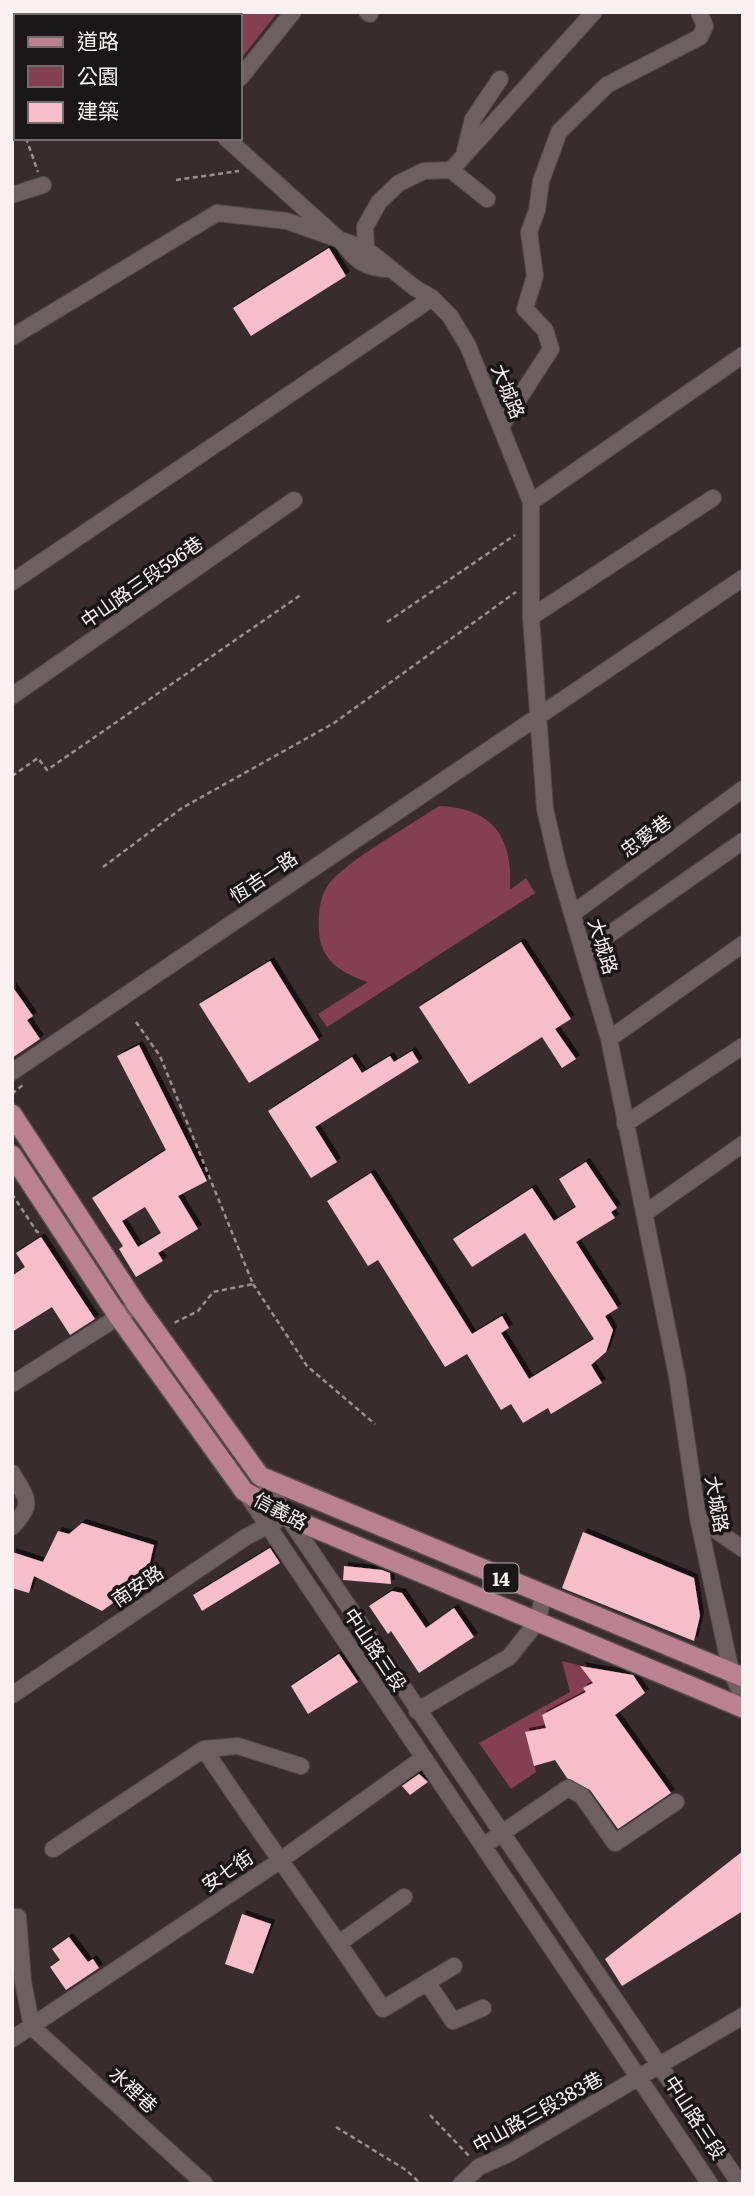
<svg xmlns="http://www.w3.org/2000/svg" width="755" height="2196" viewBox="0 0 755 2196" font-family="Literata,'Noto Sans TC',serif">
<defs>
<filter id="shadow"><feDropShadow dx="4" dy="-4" stdDeviation="0" flood-color="#0009"/></filter>
</defs>
<rect width="100%" height="100%" fill="#382c2f"/>
<path fill="#843f53" d="M12,12H278L240,60V16H16V23L12,22Z
M439,806C494,808 513,838 510,890L526,878L535,893L327,1027L318,1014L368,982C333,970 316,955 319,916C320,901 323,888 335,877C359,854 409,826 439,806Z
M562,1661L586,1667L585,1673L593,1682L585,1688L594,1705L576,1697L542,1715L546,1728L525,1733L536,1772L511,1789L479,1743L570,1692Z"/>
<path fill="#f6bdca" fill-rule="evenodd" filter="url(#shadow)" d="M329,248L346,276L251,336L233,308Z
M521,942L571,1019L555,1029L576,1059L562,1068L542,1037L469,1084L419,1007Z
M270,961L319,1040L249,1083L199,1004Z
M12,986L33,1016L27,1020L40,1039L12,1058Z
M139,1045L207,1181L178,1196L198,1229L158,1253L163,1261L136,1277L119,1249L123,1246L92,1198L166,1150L117,1056ZM145,1207L161,1233L138,1247L122,1221Z
M412,1051L419,1062L315,1127L337,1162L311,1178L268,1111L352,1057L362,1073L390,1056L394,1062Z
M586,1162L617,1208L611,1212L615,1218L576,1242L618,1308L605,1316L613,1330L606,1352L591,1365L602,1383L551,1414L548,1408L523,1423L511,1404L501,1410L467,1354L445,1367L378,1260L368,1266L327,1201L371,1173L472,1334L502,1316L509,1328L501,1333L529,1379L594,1339L525,1233L472,1267L453,1239L532,1188L554,1221L576,1207L559,1179Z
M41,1237L95,1319L70,1335L52,1307L12,1332V1276L25,1267L16,1253Z
M82,1523L154,1545L146,1579L102,1611L34,1576L29,1593L12,1588V1552L43,1562L58,1531L69,1534Z
M583,1532L694,1578L700,1616L694,1641L562,1588Z
M270,1548L280,1563L202,1611L193,1595Z
M344,1566L382,1570L390,1573L391,1584L343,1580Z
M392,1591L402,1593L426,1628L454,1608L474,1637L419,1673L391,1631L388,1634L369,1606Z
M339,1654L358,1682L308,1714L291,1686Z
M580,1666L633,1675L645,1693L615,1715L671,1793L618,1829L590,1790L567,1778L555,1760L534,1766L525,1732L546,1728L542,1715L586,1692L583,1688L593,1683Z
M419,1774L428,1782L410,1795L402,1786Z
M743,1851V1911L622,1986L605,1959Z
M242,1914L271,1924L253,1974L225,1964Z
M69,1937L88,1962L93,1959L99,1968L66,1990L50,1967L60,1960L52,1949Z"/>
<g fill="none" stroke-linecap="round" stroke-linejoin="round">
<defs>
<path id="minor" d="M367,12L370,14
M12,29L16,30
M240,78L293,12
M12,101L16,100
M226,138L344,244C356,262 368,269 390,269
M465,151L473,119L500,79
M451,170L487,199
M12,195L43,185
M366,249L365,227L379,202L399,183L424,171L451,170L594,12
M12,337L217,213L287,221L366,249L415,288L432,298L450,316L468,346L531,502V617L545,809L559,869L609,1039L677,1376L698,1518L731,1672L743,1697
M501,426L551,349L545,330L525,309L535,276L529,232L537,210L541,181L559,132L607,85L700,37L705,26L699,12
M531,502L743,355
M12,582L432,298
M531,617L713,498
M12,696L294,500
M572,914L743,789
M584,952L743,841
M609,1039L743,944
M12,1072L743,578
M625,1124L743,1046
M645,1213L743,1144
M12,1384L137,1305
M12,1473C27,1499 35,1503 12,1527
M260,1476L740,2184
M246,1493L710,2184
M698,1518L743,1549
M12,1695L246,1537L276,1521
M417,1711L509,1657L538,1621L543,1596
M204,1749C262,1837 325,1921 383,2009L454,1966
M483,1846L568,1788L582,1796L615,1843L676,1802
M53,1849L204,1749L238,1746L301,1766
M12,1917H18L23,1982L32,2027L205,2184
M339,1943L404,1897
M427,1982L453,2021L483,2008
M12,2039L278,1862L422,1759
M461,2184L479,2167L510,2153L743,2016"/>
<path id="major" d="M12,1114L137,1305L260,1476
M12,1155L118,1316L244,1491L288,1517L743,1708
M260,1476L743,1677"/>
</defs>
<use href="#minor" stroke="#53494c" stroke-width="18"/>
<use href="#major" stroke="#53494c" stroke-width="22"/>
<path stroke="#9a8f92" stroke-width="2.5" stroke-dasharray="5 3.5" stroke-linecap="butt" d="M26,138L38,172
M176,180L239,171
M387,622L515,535
M12,776L38,758L47,770L302,594
M103,867L182,808L334,723L516,592
M136,1022L160,1056L253,1284L213,1292L198,1311L172,1324
M12,1094L24,1084
M12,1194L37,1232H42
M253,1284L307,1366L375,1424
M430,2115L469,2156
M336,2127L406,2170L421,2184"/>
<use href="#minor" stroke="#6d5f62" stroke-width="16"/>
<use href="#major" stroke="#ba8190" stroke-width="19"/>
</g>
<g text-anchor="middle" dominant-baseline="central" stroke-width="7" stroke-linejoin="round" paint-order="stroke">
<rect fill="#1b1617" stroke="#b6afb0" stroke-width="2" x="483.5" y="1563.5" width="35" height="29" rx="5"/>
<g font-size="18" font-weight="bold" fill="#f9f0f2">
<text x="501" y="1578">14</text>
</g>
<g font-size="19" fill="#f9f0f2" stroke="#1b1617">
<text transform="translate(509 391) rotate(68)">大城路</text>
<text transform="translate(141 581) rotate(-35)">中山路三段596巷</text>
<text transform="translate(645 835) rotate(-36)">忠愛巷</text>
<text transform="translate(263 876) rotate(-34)">恆吉一路</text>
<text transform="translate(604 946) rotate(73)">大城路</text>
<text transform="translate(718 1504) rotate(80)">大城路</text>
<text transform="translate(281 1510) rotate(28)">信義路</text>
<text transform="translate(137 1585) rotate(-34)">南安路</text>
<text transform="translate(376 1649) rotate(56)">中山路三段</text>
<text transform="translate(227 1870) rotate(-34)">安七街</text>
<text transform="translate(134 2089) rotate(43)">水裡巷</text>
<text transform="translate(537 2111) rotate(-29)">中山路三段383巷</text>
<text transform="translate(696 2117) rotate(57)">中山路三段</text>
</g>
</g>
<rect width="755" height="2196" fill="none" stroke="#f9f0f2" stroke-width="28"/>
<rect x="14" y="14" width="228" height="126" fill="#1b1617" stroke="#746d6f" stroke-width="2"/>
<rect x="28" y="37" width="35" height="10" fill="#ba8190" stroke="#746d6f" stroke-width="2"/>
<text x="77" y="49" font-size="21" fill="#f9f0f2">道路</text>
<rect x="28" y="66" width="35" height="21" fill="#843f53" stroke="#746d6f" stroke-width="2"/>
<text x="77" y="84" font-size="21" fill="#f9f0f2">公園</text>
<rect x="28" y="102" width="35" height="21" fill="#f6bdca" stroke="#746d6f" stroke-width="2"/>
<text x="77" y="119" font-size="21" fill="#f9f0f2">建築</text>
</svg>
